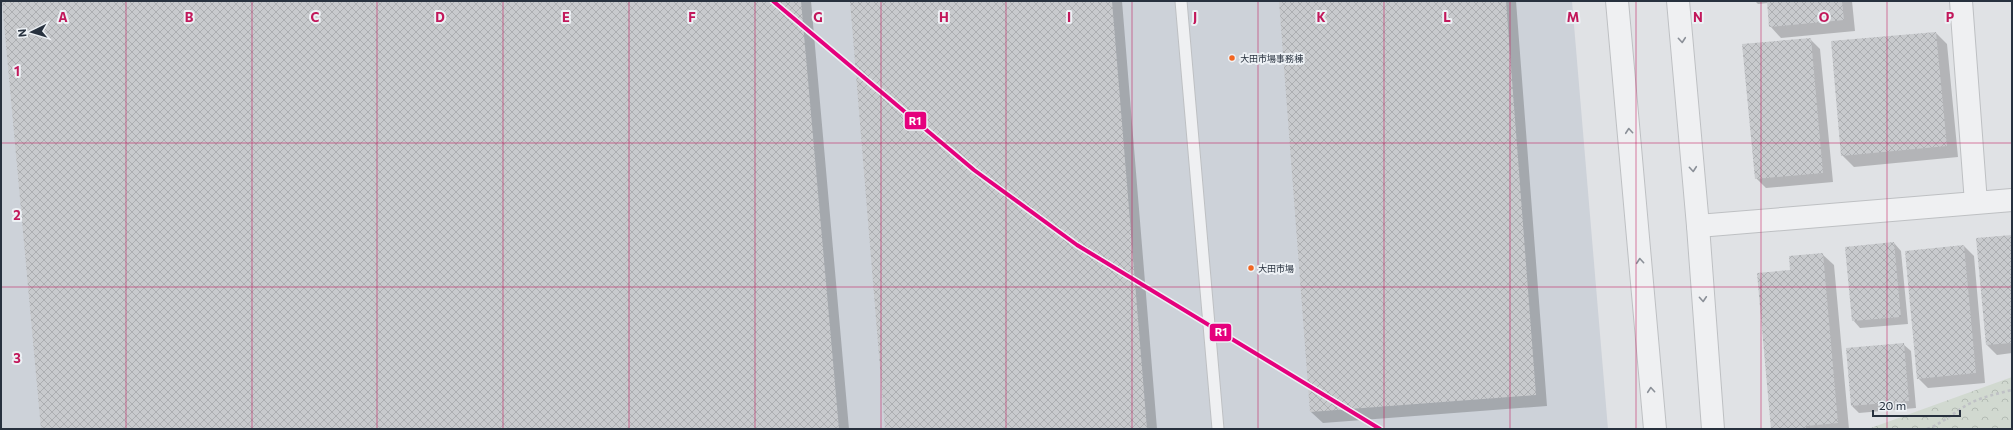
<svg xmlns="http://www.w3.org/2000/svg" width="2013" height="430" viewBox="0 0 2013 430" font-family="Commissioner,'Noto Sans JP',sans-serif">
<defs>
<pattern id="forest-crowns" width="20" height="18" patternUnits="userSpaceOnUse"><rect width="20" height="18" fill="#d1d9d0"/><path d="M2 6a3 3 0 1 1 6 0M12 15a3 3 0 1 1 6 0" fill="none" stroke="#b3bbb4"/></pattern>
<pattern id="building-cross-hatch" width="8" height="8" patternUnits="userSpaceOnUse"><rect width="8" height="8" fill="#c8cacd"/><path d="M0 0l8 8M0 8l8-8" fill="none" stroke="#acaeb1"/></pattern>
</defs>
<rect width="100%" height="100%" fill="#e0e2e5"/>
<path fill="#cdd2d9" d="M1,1H1572L1608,429H1Z"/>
<path fill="url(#forest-crowns)" d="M2012,377V429H1868Z"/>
<path fill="#0003" d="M3,1H811L849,429H42Z
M851,1H1122L1157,429H886Z
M1280,1H1516L1547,406L1323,423L1311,412Z
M1755,1H1852L1855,31L1781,38L1770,26L1768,3L1758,4Z
M1936,33L1947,44L1958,157L1854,167L1842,155Z
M1810,39L1820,49L1833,182L1766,188L1756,178Z
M2012,236V353L1997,355L1987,345Z
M1894,243L1901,251L1908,324L1860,328L1853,320Z
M1964,246L1974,256L1985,383L1928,388L1918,378Z
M1822,254L1834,265L1849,429H1772L1791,271Z
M1903,344L1911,351L1916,408L1859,413L1852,406Z"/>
<path fill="url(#building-cross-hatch)" d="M2,1H801L839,429H41Z
M850,1H1112L1147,429H885Z
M1279,1H1506L1536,395L1310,412Z
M1767,1H1842L1844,20L1769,27Z
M1936,32L1947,146L1841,156L1831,41Z
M1811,38L1823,173L1755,179L1742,44Z
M2012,235V343L1986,345L1976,238Z
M1894,242L1901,317L1852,321L1845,247Z
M1964,245L1976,373L1917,379L1905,251Z
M1823,253L1838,423L1806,426V429H1771L1757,273L1790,270L1789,256Z
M1904,343L1909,401L1851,406L1846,348Z"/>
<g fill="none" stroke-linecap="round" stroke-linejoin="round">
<defs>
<path id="service" d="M1181,1L1218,429"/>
<path id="minor" d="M1961,1L1976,203
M1698,226L2012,200"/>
<path id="tertiary" d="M1617,1L1655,429
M1678,1L1698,226L1713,429"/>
</defs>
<use href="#service" stroke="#bec0c3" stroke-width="13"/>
<use href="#minor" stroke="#bec0c3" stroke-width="24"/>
<use href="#tertiary" stroke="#bec0c3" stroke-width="24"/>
<path stroke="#bfc1c5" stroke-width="2.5" stroke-dasharray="3 3" stroke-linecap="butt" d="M1927,429C1943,423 1953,413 1967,405C1981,397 1996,394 2012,390"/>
<use href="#service" stroke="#eff0f2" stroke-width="11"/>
<use href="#minor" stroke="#eff0f2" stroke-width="22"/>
<use href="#tertiary" stroke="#eff0f2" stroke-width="22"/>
<defs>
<path id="rail-1" d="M773,1L974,170L1077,245L1380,429"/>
</defs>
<use href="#rail-1" stroke="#edf1f5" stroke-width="7"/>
<use href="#rail-1" stroke="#e5007d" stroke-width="4"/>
</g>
<defs><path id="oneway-chevron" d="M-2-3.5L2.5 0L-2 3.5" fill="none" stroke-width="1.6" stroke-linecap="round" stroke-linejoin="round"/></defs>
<g stroke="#8b9098">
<use href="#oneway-chevron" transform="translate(1682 40) rotate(85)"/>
<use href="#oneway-chevron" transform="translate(1629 131) rotate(-95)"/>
<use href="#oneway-chevron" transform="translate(1693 169) rotate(85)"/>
<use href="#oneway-chevron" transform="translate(1640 261) rotate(-95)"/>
<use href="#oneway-chevron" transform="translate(1703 299) rotate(86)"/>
<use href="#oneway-chevron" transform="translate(1651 390) rotate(-95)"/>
</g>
<path fill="none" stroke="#c2185b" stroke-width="1" stroke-opacity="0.55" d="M126,1V429M252,1V429M377,1V429M503,1V429M629,1V429M755,1V429M881,1V429M1006,1V429M1132,1V429M1258,1V429M1384,1V429M1510,1V429M1636,1V429M1761,1V429M1887,1V429M1,143H2012M1,287H2012"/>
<g fill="#f26522" stroke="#edf1f5" stroke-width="1.5">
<circle cx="1232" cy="58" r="3.5"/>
<circle cx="1251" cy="268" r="3.5"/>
</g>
<g text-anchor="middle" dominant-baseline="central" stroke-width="4" stroke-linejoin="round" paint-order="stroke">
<g font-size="9" fill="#27313e" stroke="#edf1f5" text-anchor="start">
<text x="1240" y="58">大田市場事務棟</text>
<text x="1258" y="268">大田市場</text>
</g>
</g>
<g font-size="13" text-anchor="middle" font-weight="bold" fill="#c2185b" stroke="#edf1f5" stroke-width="4" stroke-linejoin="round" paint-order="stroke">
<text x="63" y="22">A</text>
<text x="189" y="22">B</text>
<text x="315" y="22">C</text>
<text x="440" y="22">D</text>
<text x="566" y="22">E</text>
<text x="692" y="22">F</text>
<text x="818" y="22">G</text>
<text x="944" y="22">H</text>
<text x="1069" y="22">I</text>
<text x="1195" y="22">J</text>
<text x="1321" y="22">K</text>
<text x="1447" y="22">L</text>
<text x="1573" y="22">M</text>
<text x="1698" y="22">N</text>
<text x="1824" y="22">O</text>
<text x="1950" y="22">P</text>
<text x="17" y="76">1</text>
<text x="17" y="220">2</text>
<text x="17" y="363">3</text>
</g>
<g stroke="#edf1f5" stroke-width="1.5">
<rect x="904" y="111" width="23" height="19" rx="4" fill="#e5007d"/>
<rect x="1209" y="323" width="23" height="19" rx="4" fill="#e5007d"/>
</g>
<g font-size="11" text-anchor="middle" font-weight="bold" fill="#fff">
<text x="915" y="125">R1</text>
<text x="1221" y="336">R1</text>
</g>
<rect width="2013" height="430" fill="none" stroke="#27313e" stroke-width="4"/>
<g transform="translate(32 32) rotate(265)" stroke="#edf1f5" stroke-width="3" paint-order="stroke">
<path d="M0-3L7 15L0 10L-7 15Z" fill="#27313e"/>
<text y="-6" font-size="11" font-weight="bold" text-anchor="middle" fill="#27313e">N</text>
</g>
<path d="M1873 410v6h87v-6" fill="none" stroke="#27313e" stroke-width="2"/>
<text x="1879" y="410" font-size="12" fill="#27313e" stroke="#edf1f5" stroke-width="3" paint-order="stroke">20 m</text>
</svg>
